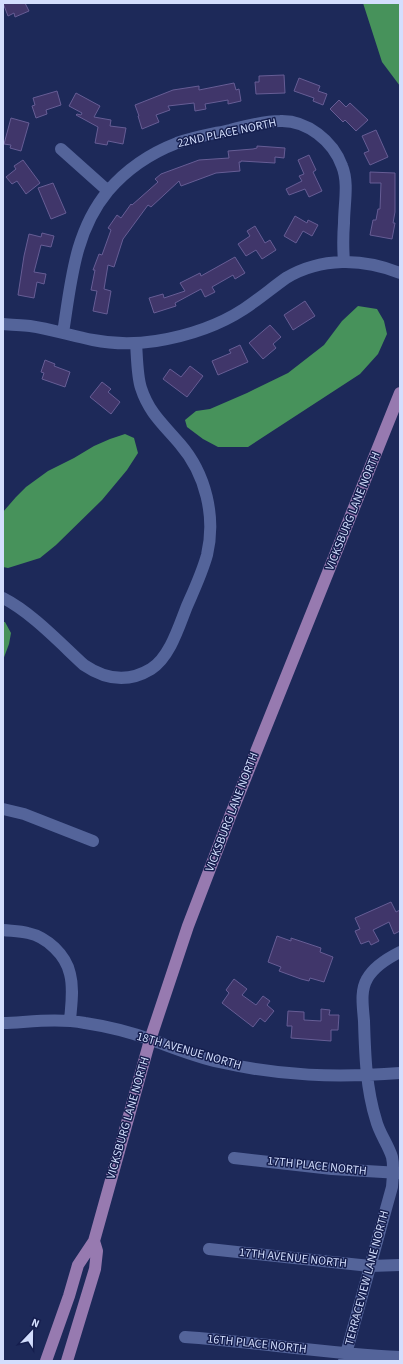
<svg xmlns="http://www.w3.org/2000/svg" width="403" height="1364" viewBox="0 0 403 1364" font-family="'Source Sans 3',sans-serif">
<rect width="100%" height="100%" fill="#1d2959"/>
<path fill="#47925b" d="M363,3H400V86L382,62Z
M358,306L377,309L384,321L387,334L378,354L360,374L248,447H218L203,439L187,427L185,420L196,411L210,409L247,393L288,373L324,345L342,321Z
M125,434L134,438L138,453L127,470L102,500L56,545L40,558L8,568L3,567V512L16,497L26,487L48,471L74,458L94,446L110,439Z
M3,622H5L11,633L9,644L3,660Z"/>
<path fill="#40366a" stroke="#665d95" d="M3,3H25L29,11L15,17L14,13L8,16Z
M284,75L285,93L256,94L255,82H259V76Z
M299,78L320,86L318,91L327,94L323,105L313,101L314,98L294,91Z
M234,83L236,90L239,89L241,101L228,104V100L205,104L206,109L195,111L194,103L168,106L170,110L156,115L159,122L142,129L138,116H139L135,105L173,90L199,86V90Z
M57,91L61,105L46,110L47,114L36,118L32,106L35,105L33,98Z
M76,93L100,106L94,117L111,120L110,126L126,128L123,144L108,141L107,145L95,143L98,127L76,115L77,114L81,115L82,113L69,106Z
M339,100L346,107L350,103L368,120L356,131L345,120L343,122L330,109Z
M11,118L29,123L21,151L10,148L11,145L4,144Z
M376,130L388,157L370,165L364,153L369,151L362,136Z
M257,146L285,148L284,158L275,157V163L241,161V162H239L240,171L216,173L181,186L179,181L151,207L148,205L123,239L114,267L108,265L104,289L111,291L107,314L93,311L97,291L91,290L95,270H93L99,254L102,255L111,230L108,228L117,215L121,218L131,204L132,205L158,182L155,179L161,174L199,160L229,158L228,151L253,149L257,148Z
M309,155L316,170L313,172L322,191L309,197L305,189L289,195L286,189L302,181L299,176L304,174L298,160Z
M23,160L40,183L26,194L17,181L12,184L6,177L16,169L14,166Z
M370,172L395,173V212L393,223H395L392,239L370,235L373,220H376L378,209H380L381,183H370Z
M53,183L66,213L51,219L38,188Z
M295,216L307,223L308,220L318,225L312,236L303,231L296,243L284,236Z
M255,226L265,243L270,240L276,250L262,259L256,250L246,256L238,244L250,236L247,231Z
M42,233L54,236L51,247L41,245L34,272L46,274L44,284L37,282L34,298L18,295L24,256L29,234L41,237Z
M235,257L245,273L235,279L233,275L212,287L215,292L205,297L201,289L175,303L176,306L154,313L149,298L163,294L164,298L185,291L180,283L200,273L201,276Z
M305,301L315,316L293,330L284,315Z
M270,325L281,337L273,344L276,348L263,359L249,343Z
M240,345L248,362L218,375L212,361L231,353L229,350Z
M45,360L55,364L54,366L70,372L65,387L42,379L44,373L41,372Z
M190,366L203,376L187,397L163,379L170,369L181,377Z
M102,382L111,389L108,392L120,402L111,414L90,397Z
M391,902L396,912L400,910V931L394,934L389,922L373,930L379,941L371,945L369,941L361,944L355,931L360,929L355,918Z
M277,936L291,941V938L321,948L320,952L333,957L324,982L310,978L309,981L301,979L279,971L281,967L268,962Z
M234,979L247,989L242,995L256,1005L263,996L270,1001L267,1005L274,1011L265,1022L260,1018L253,1027L222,1003L229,993L226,990Z
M321,1009L330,1010L329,1015H339L338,1030H331V1041L291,1038L292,1026H287L288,1011L304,1012V1020L321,1021Z"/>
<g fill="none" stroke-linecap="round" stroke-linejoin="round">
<path stroke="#54649a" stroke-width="12" d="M61,149L108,191
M3,324C12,325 21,325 30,326C51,329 72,336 93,340C113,344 136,344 156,341C187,336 218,326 244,309C259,299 272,288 286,278C321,257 363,258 400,273
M63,333C71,283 74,232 108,191C126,170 151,153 177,143C194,137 212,134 230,130C246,126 263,121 280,121C307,120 333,141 342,166C349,183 344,204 344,223C343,236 343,249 344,262
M3,598C31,612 60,643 84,665C106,680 128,683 151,669C170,657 179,626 187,606C194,590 202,573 207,555C216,517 206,474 180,444C164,425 149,413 141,388C137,376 137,355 136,343
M3,809L24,814L93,841
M3,930C11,931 20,931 28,933C47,937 66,955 70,974C74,989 71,1006 70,1021
M3,1023C30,1022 58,1018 85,1023C105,1026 133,1033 152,1040C174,1048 196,1057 219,1062C281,1076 336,1078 400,1073
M234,1158L332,1169L400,1173
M209,1249L370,1266L400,1265
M185,1337C257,1342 328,1354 400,1357
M344,1361L392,1187C393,1177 394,1166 392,1157C388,1144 379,1133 376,1120C366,1088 365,1054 364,1021C363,1007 360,991 367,979C374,966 388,958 400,952"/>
<path stroke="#977ab0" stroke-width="12" d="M46,1361L69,1296L78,1265L94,1241L150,1040L188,926L231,814L400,393
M67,1361L95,1269L97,1251L94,1241"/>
</g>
<g text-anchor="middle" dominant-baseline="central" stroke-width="3" stroke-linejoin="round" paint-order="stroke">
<g font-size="12" fill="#d3defd" stroke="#151e4e">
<text transform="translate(227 133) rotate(-12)">22ND PLACE NORTH</text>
<text transform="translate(353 511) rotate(-68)">VICKSBURG LANE NORTH</text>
<text transform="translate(232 812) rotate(-69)">VICKSBURG LANE NORTH</text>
<text transform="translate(189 1051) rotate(16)">18TH AVENUE NORTH</text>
<text transform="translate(128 1118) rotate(-74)">VICKSBURG LANE NORTH</text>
<text transform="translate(317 1166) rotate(6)">17TH PLACE NORTH</text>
<text transform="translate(293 1258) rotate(6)">17TH AVENUE NORTH</text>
<text transform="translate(367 1278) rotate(-75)">TERRACEVIEW LANE NORTH</text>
<text transform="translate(257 1344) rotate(6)">16TH PLACE NORTH</text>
</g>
</g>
<rect width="403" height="1364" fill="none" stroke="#d3defd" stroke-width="8"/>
<g transform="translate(32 1332) rotate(22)" stroke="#151e4e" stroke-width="3" paint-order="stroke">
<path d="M0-3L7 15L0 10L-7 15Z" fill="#d3defd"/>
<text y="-6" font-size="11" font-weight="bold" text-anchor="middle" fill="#d3defd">N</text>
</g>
</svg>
